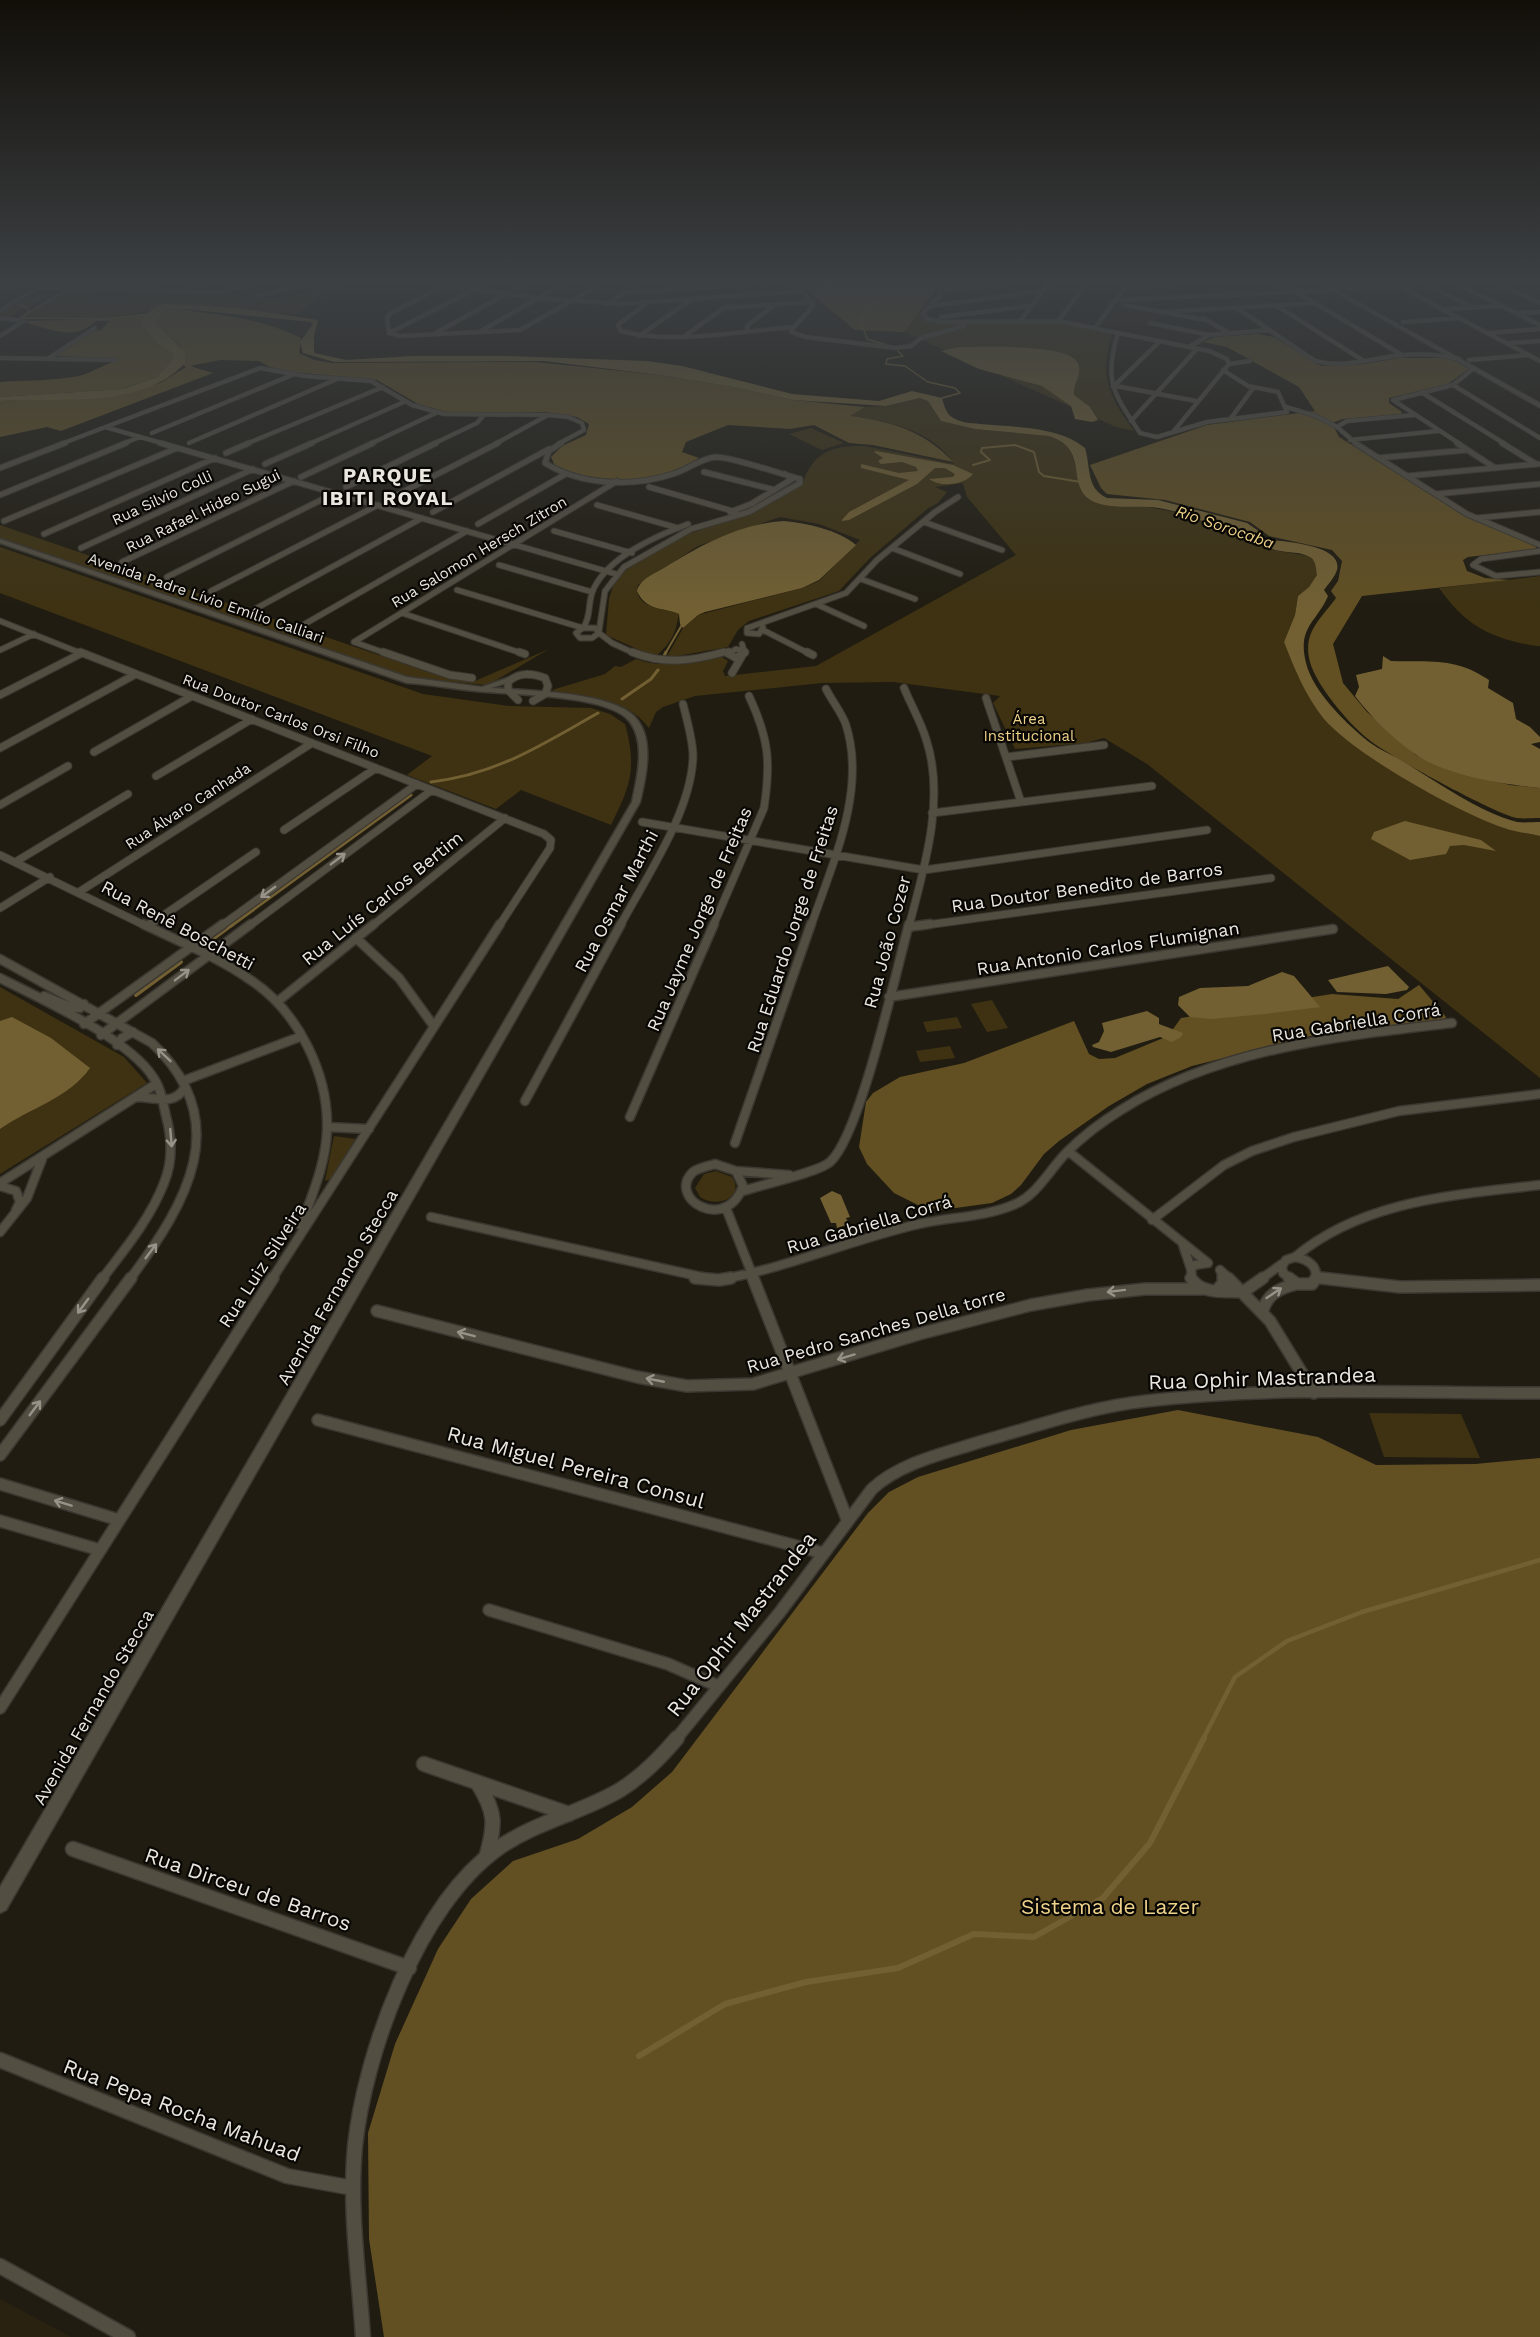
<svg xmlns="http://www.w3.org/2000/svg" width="1540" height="2337" viewBox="0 0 1540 2337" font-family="'Work Sans',sans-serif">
<rect width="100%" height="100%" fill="#201c11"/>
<path fill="#292211" d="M1118,306L1131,307L1167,314L1154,322H1146L1150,325L1141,330L1104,322Z
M0,2299L71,2337H0Z"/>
<path fill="#3e3212" d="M78,283H107L93,288L99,290L90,298H123L147,291L215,293L273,300L308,292L317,283H361L335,287L295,315L185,305L105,319H24L20,318L28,312L24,307L0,322V313C15,304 31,294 49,295L30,306V311Z
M919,312L924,320L939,324L1059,323L1112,334C1099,378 1109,396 1134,431L1116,427L904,332Z
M920,398L928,401L941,421L975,429L1049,436C1079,446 1072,464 1081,489L1101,504L1137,505L1190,515L1273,550L1309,556L1316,563L1318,575L1309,587L1298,596L1295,615L1284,642L1325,719L1504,828L1540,836V1078L1147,764L1104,738L1086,743L1015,749L993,703L1000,696L893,682L822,683L695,696L663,707L656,712L649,728C624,695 588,701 552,690L605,674L615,666L621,667L636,659C670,671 688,658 722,657L728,661L723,671L725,676L816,666L1016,555L967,497L963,483L935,487L947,492L938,503L927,509L870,558L839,591L749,621L738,630L728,647L666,658L683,628L698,615L802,588L819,581L860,540L819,524L780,517L698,546L638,585C633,609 665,608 679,614C675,635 672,642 655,657L606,635L609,599L613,586L624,571L687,534L754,513L803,483C813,452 832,445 865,446L954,464C932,429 886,421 849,416L865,407L886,406Z
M811,428L844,443L822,450L789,434Z
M0,525L431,673L463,681H475L549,649L488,685L414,679L0,538Z
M0,547L423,694L509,706L591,708L610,714L625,724C637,768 631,785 611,825L521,790L496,809L407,775L432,756L0,593Z
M1540,576V646H1537C1491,639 1466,626 1439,588Z
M0,987L124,1057L147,1083L0,1174Z
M992,1000L1008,1028L987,1032L971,1004Z
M957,1017L962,1028L927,1032L923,1022Z
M950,1046L955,1058L920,1062L916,1051Z
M334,1136L356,1139L331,1179L325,1181Z
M716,1171L732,1177C746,1199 715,1208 700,1197L695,1188L704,1174Z
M1369,1413L1461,1414L1480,1458L1384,1457Z"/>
<path fill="#625023" d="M791,283H936L935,291L904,332L855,330L809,292Z
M175,308C221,316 259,317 301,338L299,353L314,360L332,363L535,362L660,375L733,387L793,400L865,407L850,416C890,421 925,431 953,462L873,445L849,443L814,425L790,429L728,425L686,442L682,452L699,458C693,461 688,465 683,467C647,485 589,482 555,466L551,457L562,446L586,435L589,424L577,417L545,412L475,414L446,412L418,404L377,380L294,372L270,367L259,361L220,360L190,366L213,373L61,431L47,427L0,437V401L110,396L160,383L186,367L183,365L185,363L180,346L156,323L164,310Z
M146,314L143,317L158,344L173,354V359L157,377L122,389L0,397V382C26,380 54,381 79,376C92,373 107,362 118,361V359L55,356L94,331L101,330L110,321H96C76,341 52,330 27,323V321L105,319Z
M1258,334L1274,337L1321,366L1364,364L1399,358H1445L1455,359L1470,368L1448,384L1389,398V403L1402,412L1401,414L1343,419L1332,423L1339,437L1473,520L1533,543L1537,549L1468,557L1463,560L1467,571L1485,578L1509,580L1362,596L1333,644L1343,683L1367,712L1416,755L1447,769L1510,785L1540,788V818C1533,818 1524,819 1517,818C1497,815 1385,754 1368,739C1349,724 1316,685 1310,662C1302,632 1321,619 1336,598L1331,591L1338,581L1342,561L1332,550L1269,536L1250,522L1165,500L1107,494L1101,488L1090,465L1207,425L1315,411L1299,387L1227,347L1203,342L1215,337Z
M1419,985L1446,1017L1444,1020L1311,1036L1192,1066L1147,1084L1109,1106L1059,1141L1044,1154L1021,1185L1011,1194L992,1203L941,1210L918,1205L894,1193L867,1164L859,1147L866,1102L873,1093L900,1077L964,1063L1074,1021L1089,1054L1099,1059L1115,1058L1168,1036L1181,1018L1332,994L1398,999Z
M1178,1410L1318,1437L1376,1465L1475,1464L1540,1458V2337H384L369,2239L368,2133L395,2044L438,1949L471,1899L513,1861L578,1839L632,1807L672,1772L868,1513L889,1492L918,1477L1071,1430Z"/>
<path fill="#726033" d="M163,304L239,308L318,320L314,336V353L346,360L413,356H505L647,361L682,366L792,394L879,401L912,391L942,398C946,413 948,417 963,422C1002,428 1055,423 1085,448C1091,469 1086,488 1107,498L1158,500L1247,523L1260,532L1264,539C1280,541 1344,544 1337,570C1335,577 1328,584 1324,590L1328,596C1317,622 1297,627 1306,663C1313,691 1343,720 1364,738C1375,748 1391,754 1404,762C1439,783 1477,811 1517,822C1524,823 1533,822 1540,822V836C1528,833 1515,832 1504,828C1459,813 1355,755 1324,719C1305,695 1295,670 1284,642L1295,615L1298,596L1309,587L1317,575C1316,568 1316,559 1308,556C1297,551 1283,553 1272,549C1233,537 1200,515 1159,508C1140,505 1118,509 1100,504C1060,492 1094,450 1049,436L975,429L941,421L928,401L920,398L886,406L793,400L733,387L660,375L544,361L334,362L303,353L300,342L313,324L311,322L175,308L164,310L156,323L185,352V363C142,410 58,397 0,401V397L123,389L157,377L173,359V354L158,344L142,324L143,317L158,305Z
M959,347C979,347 1069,343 1078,363C1083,374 1072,385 1074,395L1090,407L1098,420L1092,422L1075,419L1071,406L1042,386L979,369L941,351Z
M876,451L953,465L973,474C964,485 941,488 929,479L953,477L955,474L945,468H935L917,484L849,520L841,521L849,512L909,480L861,468V464L899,473L918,471L916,467L902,462L881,464L878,461L883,458L874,452Z
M784,521C806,523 839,530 856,545L819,580L802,588L705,612L698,615L683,628L680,624L679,614C662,607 646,611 637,591C640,579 654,574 664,568C701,545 739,524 784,521Z
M1383,656L1391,661C1429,662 1456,657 1489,680L1488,688L1513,703L1516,719L1530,727L1540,737V742L1531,744L1540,749V788C1503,784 1446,776 1415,754C1393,739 1371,717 1355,696L1359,687L1356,675L1382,669Z
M1405,821L1481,840L1496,851L1464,845L1450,846L1446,854L1410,860L1371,839L1374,832Z
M1388,966L1409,987L1407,990L1386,994L1337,992L1328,980Z
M1282,972L1294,976L1320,1007L1265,1014L1211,1019L1190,1017L1178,1005L1179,997L1200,988L1248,986Z
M1147,1011L1159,1018V1024L1183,1033L1181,1037L1172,1042L1160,1037L1111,1052L1093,1047L1092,1045L1099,1042L1104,1031L1102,1023Z
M12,1017L51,1038L90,1068C69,1098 30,1108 0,1129V1021Z
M832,1191L841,1195L850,1217L846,1218L849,1224L837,1228L836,1223H831L820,1198Z"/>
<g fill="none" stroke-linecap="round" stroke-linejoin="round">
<path stroke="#726033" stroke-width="1.5" d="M78,283L20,318L105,319L148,314
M820,283L840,290L870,307L861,321L867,339L890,346
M18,305L26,307L28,312
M870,307L881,301L885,283
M898,351L903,356L887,359L886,364L905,366L928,382L955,388L960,393L942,398"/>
<path stroke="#726033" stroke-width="2" d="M973,465L990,460L981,452L982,448L1015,445L1034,452L1039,472L1044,476L1081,482
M665,654L683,623"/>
<path stroke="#726033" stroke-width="3" d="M664,656L666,652
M622,699L651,679L658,670
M431,782C498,774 541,745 598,713
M231,926L411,795"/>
<path stroke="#726033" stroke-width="4" d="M210,941L233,924
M136,995L181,962"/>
<path stroke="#726033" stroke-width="4.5" d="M1203,1739L1235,1677L1287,1641L1362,1612L1540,1560"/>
<path stroke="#726033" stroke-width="6" d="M639,2056L725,2004L806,1982L898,1968L974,1934L1034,1937L1103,1898L1150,1843L1204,1738"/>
<defs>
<path id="minor-far5" d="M428,283L539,298L620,304L803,291
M787,283L803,291L813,306L794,327
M1114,283L1132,285
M1272,283L1298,293L1402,355
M1393,283L1540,361
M1424,283L1469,306
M1455,283L1540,325
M1497,283L1540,303
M0,285H33
M1136,286L1201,283
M39,287L216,292L262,283
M188,287L209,283
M1345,289L1430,283
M941,291L1011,283
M624,293L773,283
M257,296L314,283
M1116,300L1338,290
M607,304L640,283
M646,304L620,323L618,326L621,331C672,345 741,331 794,327
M1124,305L1206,320
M932,306L1042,291
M1277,306L1364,361
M723,308L813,302
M1237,308L1315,361C1342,368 1367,360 1394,356C1415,353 1438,354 1459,359
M1445,309L1498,306
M1164,312L1316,303
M1515,313L1540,312
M941,317L1031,306
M0,318L24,321
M1203,318L1229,333
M927,319L942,322L1058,321L1209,351L1227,359L1229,364
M927,319L923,313L940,296V283
M1020,321L1049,283
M1058,321L1087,283
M1403,322L1460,318
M1150,323L1209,335
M794,327L791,332L806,337L896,348L911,346L921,338L964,326
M1095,328L1128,283
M747,330V326L773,306
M479,332L565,283
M389,333L400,336L520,330L603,283
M389,333L487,283
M389,333L387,317L391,313L444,286
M1118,333C1103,381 1114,394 1140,433L1157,437L1207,422L1287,412L1278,392L1248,386L1223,370
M1489,333L1540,329
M434,334L526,283
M686,335L728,305
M0,336L24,321
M639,336L689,301
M1509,343L1540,341
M1189,347L1209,335L1269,330
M0,358L116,360
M49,358L95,328
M1469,360L1529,355
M1453,385L1540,438
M1116,386L1196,401
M1113,387L1160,341
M1421,392L1505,444
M1286,407L1316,416L1337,427
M1231,418L1254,387
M1131,421L1196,350L1193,346
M105,427L165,444
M1173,432L1229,364L1250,361
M152,433L292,375
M1350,440L1438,431
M189,443L337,379
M61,444L260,368L305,376L371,381L412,405L444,414L548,415L568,417L582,423L584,430L558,444
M122,444L140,437
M246,444L383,387
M309,444L404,402
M370,444L438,412
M433,444L477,423L483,416
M495,444L548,415
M1357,444L1337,427L1347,421L1414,415
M1460,444L1393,400L1453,385L1474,368"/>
<path id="minor-far4" d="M160,443L616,574
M561,443L549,451L545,463C582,486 633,487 673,474C687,470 701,458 716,457C732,457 781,474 800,479V483L749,512L691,529L624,567L605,591L599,631
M1355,443L1467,514L1540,545
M1457,443L1495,468
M1502,443L1536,464
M226,453L249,443
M1378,458L1467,450
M265,464L312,443
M0,468L65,443
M704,472L775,490
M1407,476L1538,464
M301,477L373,443
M346,487L436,443
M649,487L736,512
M1436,494L1540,484
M0,495L126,443
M389,499L498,443
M597,505L678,528
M433,512L549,449
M730,512L751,504L792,479L785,474
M1477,518L1540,512
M4,521L177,448
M924,522L1002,550
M478,524L564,475
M554,531L632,553
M44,534L215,458
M81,548L253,469
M892,548L960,574
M1540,551L1481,559L1473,565L1496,576L1540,572
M122,562L294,481
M499,565L592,592
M167,577L335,493
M861,579L915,599
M457,590L583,628C592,616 587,601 594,588C610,556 656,536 688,524
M211,591L378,505
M816,604L864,626
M255,609L422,518
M402,613L524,654
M0,621L83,654
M303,625L467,531
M754,626L747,628V633L759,634L763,627
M750,627L846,593L877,560L935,512L958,497
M583,628H595L599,633L592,638H580L576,633Z
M763,630L810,654
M599,633L612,643L636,654
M354,642L617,481
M354,642L388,654
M742,644L745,654
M0,650L34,634
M719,654L728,651
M728,654L736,649L743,651"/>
<path id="minor-far3" d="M80,652L544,834L551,840L550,848L499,926
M383,652L450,675L472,678
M519,652L525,654
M632,652C664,665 692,661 724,652
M729,652L727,653L736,658L745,652
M807,652L813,655
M732,673L742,656
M904,688C911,705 921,722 926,739C946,798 924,869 909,926
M0,695L82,653
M986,698L1021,802
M518,700L508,690V682C519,672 531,673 545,678L548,686L545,694L533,701
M0,748L136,674
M94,752L192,696
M1007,757L1104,745
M156,776L252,719
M0,805L68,766
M932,813L1152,786
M642,822L924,870L1207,830
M284,830L376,768
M0,855L146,926
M17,861L128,794
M79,892L312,743
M0,908L50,877
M148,926L256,852
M221,926L417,784
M249,926L432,790
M372,926L505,818
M620,926C646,877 693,810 693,754C692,737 687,720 683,704
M713,926L764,808C771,762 769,739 749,696
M811,926C832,864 867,791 846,725C842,713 832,701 826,689
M919,926L1271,878"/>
<path id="minor-far2" d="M143,924C180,942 218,957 252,981C298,1012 329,1074 327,1130C326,1163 312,1195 301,1226
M147,926L150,924
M908,927L930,924
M356,938L399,978L433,1025
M0,959L152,1043C235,1121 187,1203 130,1279
M0,978C41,999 128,1038 153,1077C161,1088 163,1103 166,1116C172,1138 173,1161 164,1183C150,1219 125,1249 102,1279
M44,996L73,1008H80L84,1004
M889,997L1333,929
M277,1002L374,924
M84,1024L223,924
M101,1035L251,924
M117,1045L122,1038L133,1032
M183,1081L302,1036
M136,1097C155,1097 174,1107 185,1087
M525,1101L621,924
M630,1117L714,924
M327,1127L369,1129
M735,1143L811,924
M1068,1151L1208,1263
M715,1164L736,1171L743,1186C726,1234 666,1198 693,1172C698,1168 709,1166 715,1164Z
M736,1171L789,1175
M0,1183L156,1084
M0,1186L16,1191L20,1202L16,1210
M743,1191C761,1185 819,1172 830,1162C860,1136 896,971 909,924
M726,1208L754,1279
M431,1217L711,1279
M1152,1220L1224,1165L1252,1151L1294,1137L1399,1111L1540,1094
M0,1232L27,1198L42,1159
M1183,1245L1191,1269
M1295,1257C1363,1200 1455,1195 1540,1185
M1220,1270L1230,1279
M1221,1272L1223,1279
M1317,1277L1329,1279
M272,1279L500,924
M723,1279C790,1267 853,1239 919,1224C949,1217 985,1217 1013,1205C1037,1196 1049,1170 1067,1152C1082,1137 1103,1121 1121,1110C1219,1048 1340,1036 1452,1023
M1192,1279L1191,1269L1195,1265L1207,1263
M1261,1279L1282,1264
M1291,1279L1283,1273L1282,1266L1286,1260L1295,1257C1307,1259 1319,1266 1315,1279"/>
<path id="minor-far1" d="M695,1278L719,1280L731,1278
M753,1278L847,1519
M1191,1278C1201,1295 1226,1291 1243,1292
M1228,1278L1270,1321L1314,1393
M1289,1278L1297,1284H1312L1316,1278
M1321,1278L1400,1287L1540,1285
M1217,1290L1224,1282L1223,1278
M1243,1292L1263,1278
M377,1311L637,1377L687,1386L753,1384L919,1334L1031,1305L1088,1295L1145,1289H1203
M1262,1313C1267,1294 1279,1288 1297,1284
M0,1420L103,1278
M318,1420L823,1553
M0,1455L131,1278
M0,1484L119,1520
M0,1521L100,1550
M489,1610L668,1664L718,1686
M0,1708L273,1278
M676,1739L780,1612L872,1489C901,1462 946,1453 983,1441C1037,1426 1090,1407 1146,1401C1276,1386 1409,1393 1540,1393"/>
<path id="minor" d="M424,1764L569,1814
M477,1782C496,1812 496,1824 486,1858
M73,1849L409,1968
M0,2060L287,2176L353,2188
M0,2266L128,2337
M363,2337C359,2274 349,2210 355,2146C365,2052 418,1906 497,1849C535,1822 581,1813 620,1790C641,1777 661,1757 677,1738"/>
<path id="tertiary" d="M0,539L407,677L482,687L510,677L514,679L513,681L491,688C524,690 613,692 635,717C655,739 646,776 640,802L6,1910L0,1913V1887L632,802C637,778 646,744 630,722C610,694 509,695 475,691C453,689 430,684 407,683L0,543Z"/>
<path id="secondary" d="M42,283H48L0,313V309Z
M1318,283H1324L1540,403V408Z"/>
</defs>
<use href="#minor-far5" stroke="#3b3832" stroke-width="5"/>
<use href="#minor-far4" stroke="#3b3832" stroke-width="7"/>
<use href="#minor-far3" stroke="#3b3832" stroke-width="9"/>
<use href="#minor-far2" stroke="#3b3832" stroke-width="11"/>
<use href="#minor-far1" stroke="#3b3832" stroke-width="14"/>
<use href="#minor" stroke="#3b3832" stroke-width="17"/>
<use href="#tertiary" stroke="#3b3832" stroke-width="3"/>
<use href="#secondary" stroke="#3b3832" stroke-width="2"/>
<use href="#minor-far5" stroke="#534e42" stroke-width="4"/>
<use href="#minor-far4" stroke="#534e42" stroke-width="5"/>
<use href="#minor-far3" stroke="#534e42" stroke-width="7"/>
<use href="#minor-far2" stroke="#534e42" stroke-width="8"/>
<use href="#minor-far1" stroke="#534e42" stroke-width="11"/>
<use href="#minor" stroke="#534e42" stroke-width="14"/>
<use href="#tertiary" fill="#534e42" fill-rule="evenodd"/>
<use href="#secondary" fill="#534e42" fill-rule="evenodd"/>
</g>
<defs><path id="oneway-shaft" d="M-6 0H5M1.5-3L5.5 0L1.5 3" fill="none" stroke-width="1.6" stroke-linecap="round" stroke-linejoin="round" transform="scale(1.5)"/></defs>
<g stroke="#979389">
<use href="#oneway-shaft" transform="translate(338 859) rotate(-37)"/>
<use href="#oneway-shaft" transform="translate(268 892) rotate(144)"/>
<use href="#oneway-shaft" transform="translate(182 975) rotate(-37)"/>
<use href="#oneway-shaft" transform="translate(164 1055) rotate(-137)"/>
<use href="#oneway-shaft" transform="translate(171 1138) rotate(85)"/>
<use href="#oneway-shaft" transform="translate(151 1251) rotate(-53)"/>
<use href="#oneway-shaft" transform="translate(1116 1291) rotate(173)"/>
<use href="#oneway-shaft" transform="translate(1274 1293) rotate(-34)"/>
<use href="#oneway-shaft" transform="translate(83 1306) rotate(126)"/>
<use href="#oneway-shaft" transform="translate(466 1334) rotate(-166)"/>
<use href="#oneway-shaft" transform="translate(846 1357) rotate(163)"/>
<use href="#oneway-shaft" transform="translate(655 1380) rotate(-169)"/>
<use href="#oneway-shaft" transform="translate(35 1408) rotate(-53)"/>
<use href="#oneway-shaft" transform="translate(63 1503) rotate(-163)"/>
</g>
<linearGradient id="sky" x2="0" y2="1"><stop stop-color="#120f09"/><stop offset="0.46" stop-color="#3c4043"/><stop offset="1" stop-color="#3c4043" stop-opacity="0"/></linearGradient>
<rect width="1540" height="610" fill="url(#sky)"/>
<g text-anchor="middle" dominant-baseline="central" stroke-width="4.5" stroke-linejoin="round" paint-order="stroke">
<g font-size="15" fill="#eae7e0" stroke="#080704">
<text transform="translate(162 498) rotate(-25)">Rua Silvio Colli</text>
<text transform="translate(203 511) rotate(-26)">Rua Rafael Hideo Sugui</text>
<text transform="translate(479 552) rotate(-31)">Rua Salomon Hersch Zitron</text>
<text transform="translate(206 598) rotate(19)">Avenida Padre Lívio Emílio Calliari</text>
<text transform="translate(281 716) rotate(21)">Rua Doutor Carlos Orsi Filho</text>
<text transform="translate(188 806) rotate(-33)">Rua Álvaro Canhada</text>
</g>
<g font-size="15" fill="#f0d38a" stroke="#080704">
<text x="1029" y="719">Área<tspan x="1029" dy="17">Institucional</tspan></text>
</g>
<g font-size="16" font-style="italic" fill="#eed188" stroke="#080704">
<text transform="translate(1225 527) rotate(19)">Rio Sorocaba</text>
</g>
<g font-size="18" fill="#eae7e0" stroke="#080704">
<text transform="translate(1087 887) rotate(-8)">Rua Doutor Benedito de Barros</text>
<text transform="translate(382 898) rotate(-39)">Rua Luís Carlos Bertim</text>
<text transform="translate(616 901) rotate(-62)">Rua Osmar Marthi</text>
<text transform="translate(699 919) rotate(-67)">Rua Jayme Jorge de Freitas</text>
<text transform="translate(178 925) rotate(28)">Rua Renê Boschetti</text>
<text transform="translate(792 929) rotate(-72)">Rua Eduardo Jorge de Freitas</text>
<text transform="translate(887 942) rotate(-75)">Rua João Cozer</text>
<text transform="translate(1108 948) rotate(-9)">Rua Antonio Carlos Flumignan</text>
<text transform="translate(1356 1022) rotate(-9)">Rua Gabriella Corrá</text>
<text transform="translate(869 1224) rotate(-16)">Rua Gabriella Corrá</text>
<text transform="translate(262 1265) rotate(-57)">Rua Luiz Silveira</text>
<text transform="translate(337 1287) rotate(-60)">Avenida Fernando Stecca</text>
<text transform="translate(876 1330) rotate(-16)">Rua Pedro Sanches Della torre</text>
<text transform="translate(93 1707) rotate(-60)">Avenida Fernando Stecca</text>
</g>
<g font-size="20" font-weight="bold" letter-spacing="1.5" fill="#eae7e0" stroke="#080704">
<text x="388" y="475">PARQUE<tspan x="388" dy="23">IBITI ROYAL</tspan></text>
</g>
<g font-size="21" fill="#eae7e0" stroke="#080704">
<text transform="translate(1262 1378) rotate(-2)">Rua Ophir Mastrandea</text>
<text transform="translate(576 1467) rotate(15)">Rua Miguel Pereira Consul</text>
<text transform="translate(741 1624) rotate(-52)">Rua Ophir Mastrandea</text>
<text transform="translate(248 1889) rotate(19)">Rua Dirceu de Barros</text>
<text transform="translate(182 2110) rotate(21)">Rua Pepa Rocha Mahuad</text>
</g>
<g font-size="21" fill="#f0d38a" stroke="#080704">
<text x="1110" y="1906">Sistema de Lazer</text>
</g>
</g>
</svg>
